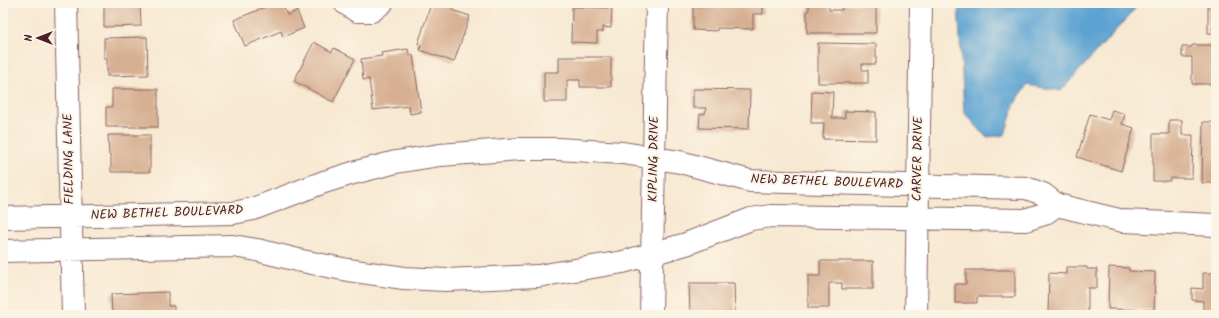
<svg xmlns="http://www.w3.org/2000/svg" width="1219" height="318" viewBox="0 0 1219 318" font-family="Kalam,sans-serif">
<rect width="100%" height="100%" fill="#fcf5e5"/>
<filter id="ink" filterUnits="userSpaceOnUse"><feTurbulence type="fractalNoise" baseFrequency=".025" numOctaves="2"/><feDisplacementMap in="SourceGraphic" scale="8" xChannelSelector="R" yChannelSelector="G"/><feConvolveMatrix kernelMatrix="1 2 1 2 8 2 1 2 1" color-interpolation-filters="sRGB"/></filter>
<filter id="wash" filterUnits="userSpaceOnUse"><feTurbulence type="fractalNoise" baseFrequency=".012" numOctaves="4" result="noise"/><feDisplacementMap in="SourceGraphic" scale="16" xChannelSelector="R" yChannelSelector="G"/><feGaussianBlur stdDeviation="0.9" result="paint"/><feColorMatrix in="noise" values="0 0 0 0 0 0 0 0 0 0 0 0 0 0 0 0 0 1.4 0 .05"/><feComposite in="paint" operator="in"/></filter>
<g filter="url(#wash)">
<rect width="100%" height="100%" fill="#f7e8d1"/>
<path fill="#5ca3d2" stroke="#53617e" d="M958,3H1136L1135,9L1061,91L1027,85L1014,105L1005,135L986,137L964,112Z"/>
<g id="blocks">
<path fill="#d7b093" d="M104,3H140L141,26L104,27Z
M275,3H282L287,15L297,11L304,28L283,37L281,31L245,46L234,20Z
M434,3H441L453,7L452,10L470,16L454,62L420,50L421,45L418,44L431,4L433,5Z
M708,3H763V14H753V29L717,28V31L693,30V6H708Z
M809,3H829V10H842V4H876V33H807V11L809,10Z
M1208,3H1216V33H1208Z
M572,7L612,8L611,28L603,27V32H597V43L571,42Z
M147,37L148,75L107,76V58H104V38Z
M314,42L332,52L334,48L355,59L333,102L294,81Z
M818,43L876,44V64H862V70H868V83H818Z
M1192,45H1216V84H1192V57H1182V47H1192Z
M408,49L409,55H413L421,112L410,114L409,106L373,110L369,79L363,80L361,59L382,56L381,53Z
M559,57H611V87H580V80H567V102H544V72H559Z
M112,89H158V127H106V107H112Z
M693,89L750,90L749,129L699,128L700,114H705L706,108H693Z
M812,91L833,92L832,118H845V111L876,112V140L823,139L824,123H811Z
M1112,110L1125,114L1122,124L1134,128L1121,171L1077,157L1090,114L1109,120Z
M1169,120H1182V135H1193L1192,178H1170V181H1153V134H1169Z
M1203,122H1216V183H1202Z
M108,135H150V172H111V155H109Z
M820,261H873V289H842V283H829V308H808V276H820Z
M1066,267H1087V269H1097V288H1088V315H1048L1049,273L1066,274Z
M1109,267L1129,268V271L1155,272L1154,310L1108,309Z
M966,270H1015V297H977V303H955V284H966Z
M1203,273H1216V315H1203V301L1192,300V288L1203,289Z
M689,283H734L735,313L690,315Z
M168,292V306H174V315H112L111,294Z"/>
</g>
</g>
<g filter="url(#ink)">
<use href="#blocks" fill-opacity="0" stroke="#876565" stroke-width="1"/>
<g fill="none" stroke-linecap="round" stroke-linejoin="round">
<defs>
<path id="minor" d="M66,3L73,315
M345,3L357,11H372L382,3
M3,218L233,213L253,209L324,182L353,173L396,162L440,155L520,149H558L623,153L680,162L750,181L1026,188L1043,194L1057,205L1123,221L1216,225
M3,251L233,246L257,250L302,261L348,270L404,278L446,280L538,276L623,262L686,244L751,219L771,216L1025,220L1044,214L1057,205
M651,315L657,3
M916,315L921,3"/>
</defs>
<use href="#minor" stroke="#876565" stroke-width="24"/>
<use href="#minor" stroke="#fff" stroke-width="22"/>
</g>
</g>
<g text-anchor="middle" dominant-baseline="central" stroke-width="4" stroke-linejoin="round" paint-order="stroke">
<g font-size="13" fill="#4a1f2b" stroke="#fcf5e5">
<text transform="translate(69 159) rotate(-91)">FIELDING LANE</text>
<text transform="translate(654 159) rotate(-89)">KIPLING DRIVE</text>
<text transform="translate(918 159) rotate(-89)">CARVER DRIVE</text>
<text transform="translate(827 182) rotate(2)">NEW BETHEL BOULEVARD</text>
<text transform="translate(167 213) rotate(-2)">NEW BETHEL BOULEVARD</text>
</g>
</g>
<rect width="1219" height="318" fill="none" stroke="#fcf5e5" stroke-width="16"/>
<g transform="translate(38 38) rotate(270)" stroke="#fcf5e5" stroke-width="3" paint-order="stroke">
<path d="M0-3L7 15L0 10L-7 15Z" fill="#4a1f2b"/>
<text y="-6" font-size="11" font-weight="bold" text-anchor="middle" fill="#4a1f2b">N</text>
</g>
</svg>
